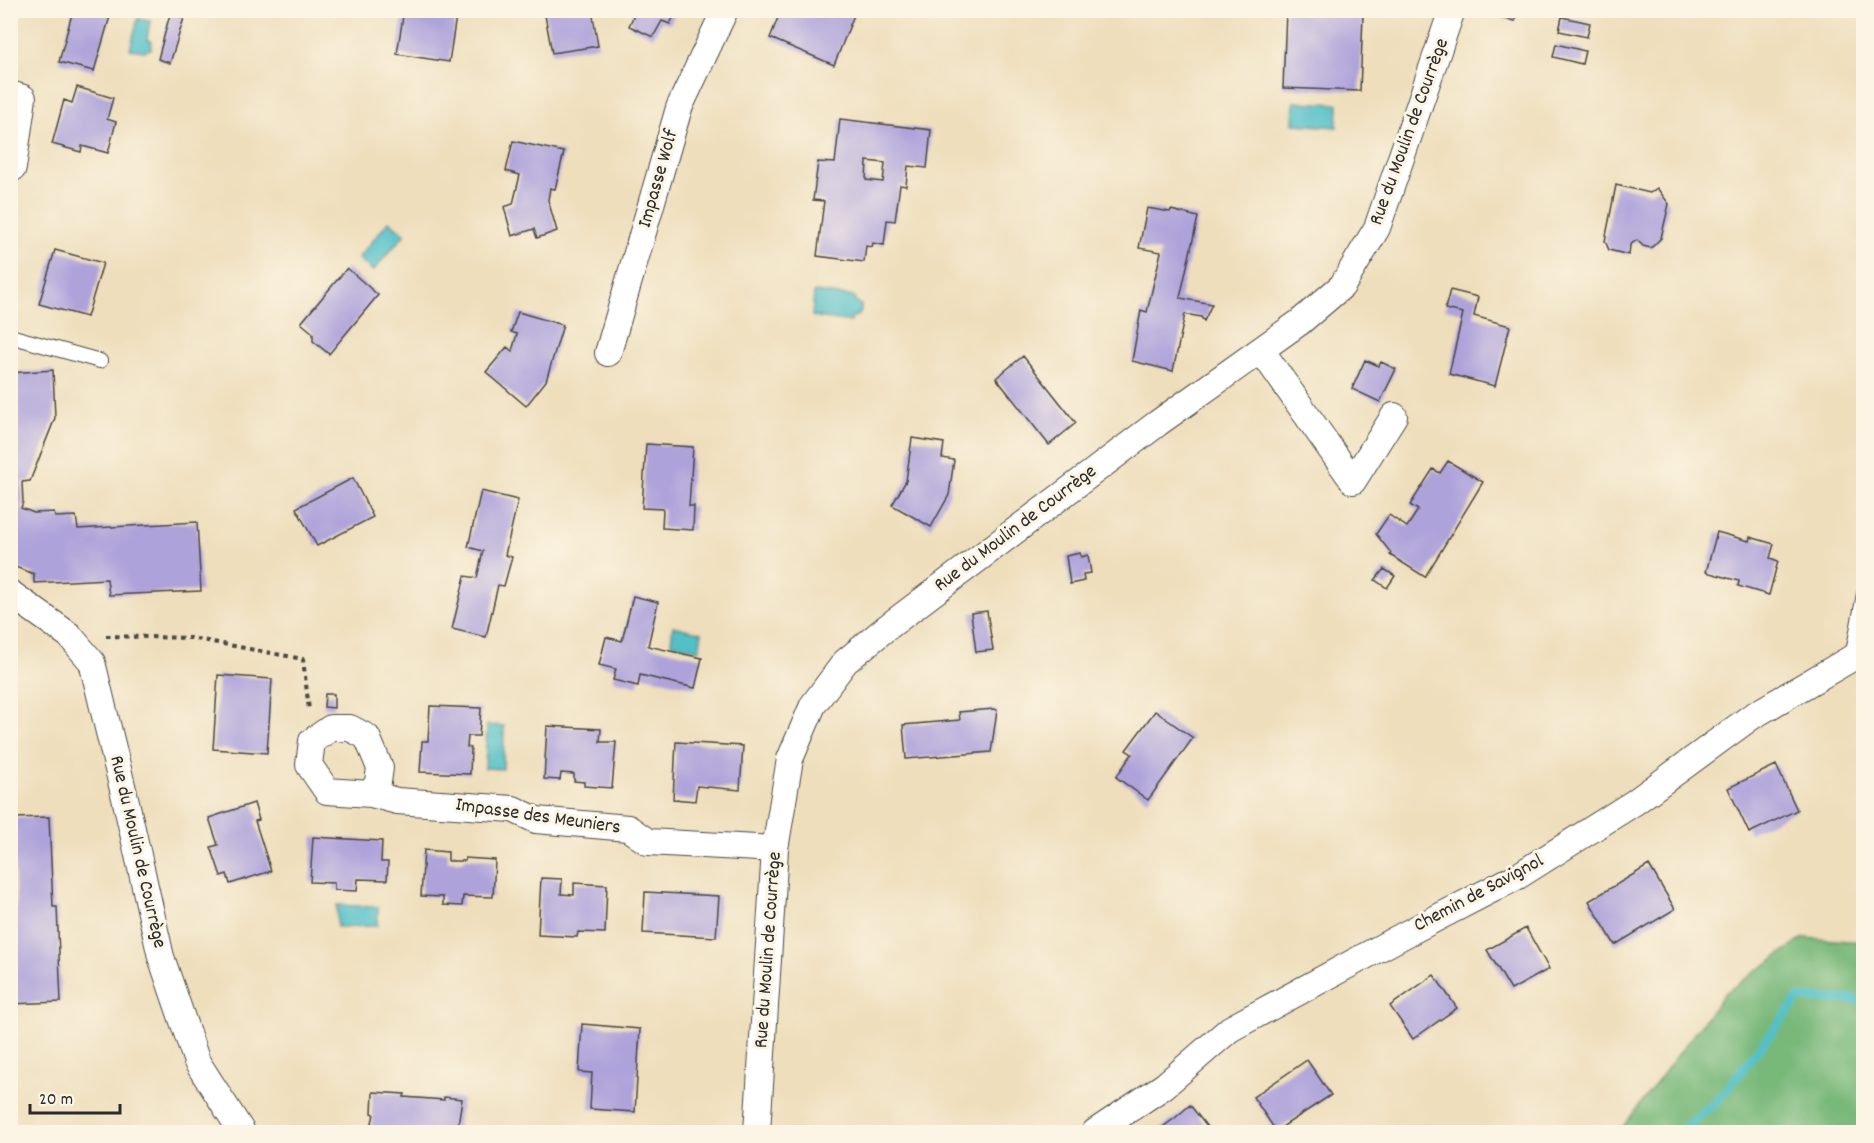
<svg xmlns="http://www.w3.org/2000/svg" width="1874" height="1143" viewBox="0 0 1874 1143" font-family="Dekko,sans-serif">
<rect width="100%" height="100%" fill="#fcf5e5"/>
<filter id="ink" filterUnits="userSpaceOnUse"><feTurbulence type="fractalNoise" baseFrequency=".0167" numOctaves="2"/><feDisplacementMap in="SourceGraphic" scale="12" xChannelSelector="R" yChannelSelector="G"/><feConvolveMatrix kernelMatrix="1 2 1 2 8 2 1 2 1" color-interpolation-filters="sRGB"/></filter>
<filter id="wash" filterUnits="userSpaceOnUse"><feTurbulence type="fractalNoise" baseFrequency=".008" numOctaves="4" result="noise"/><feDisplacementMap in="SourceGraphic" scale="24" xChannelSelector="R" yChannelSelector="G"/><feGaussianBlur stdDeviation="1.35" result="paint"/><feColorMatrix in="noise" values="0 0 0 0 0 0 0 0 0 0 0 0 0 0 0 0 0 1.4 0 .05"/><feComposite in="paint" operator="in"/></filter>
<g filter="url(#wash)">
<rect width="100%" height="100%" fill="#eedebc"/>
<path fill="#78b879" stroke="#527252" stroke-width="1.5" d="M1804,938L1863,942V1132H1619L1725,993Z"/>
<path fill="#52c0c8" stroke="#3e767a" stroke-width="1.5" d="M138,18L150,21L147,39L152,42L151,49L145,51L130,49Z
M1294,102L1338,104L1337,127L1293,124Z
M389,221L405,234L373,271L358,258Z
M814,292L855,297V302L861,305V311L857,316L851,317V322L812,316Z
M673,626L702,633L699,650L671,643Z
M487,725L504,726L503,769L485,768Z
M337,905L378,907L377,926L337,927Z"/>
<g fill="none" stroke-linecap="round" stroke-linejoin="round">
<path stroke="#52c0c8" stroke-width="9" d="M1680,1132L1719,1099L1799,998L1864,1000"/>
</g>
<g id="blocks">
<path fill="#ada2da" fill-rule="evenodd" d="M73,10H123L121,16L111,13L94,71L59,62Z
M404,10H457L449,62L397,54Z
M544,10H592L598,46L552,53Z
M631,10H677L670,24L662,21L653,37L629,26L633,17Z
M781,10H856L834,65L770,38Z
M1325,10H1348V13L1363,14L1360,91L1283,88L1286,11L1325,13Z
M1502,10H1517L1515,21L1500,18Z
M170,14L184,18L170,63L158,59Z
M1562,17L1590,23L1587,37L1559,31Z
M1556,44L1585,51L1582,64L1553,57Z
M77,87L113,98L107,119L116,122L108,153L82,146L81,152L52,144L64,100L72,103Z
M840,119L931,130L927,168L908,166L906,186L900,185L895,221L887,220L884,245L873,243L872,247L866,246L864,262L817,256L824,201L813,200L818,162L835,163ZM867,161L885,163L883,182L866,180Z
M513,141L564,152L555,189L550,188L548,200L557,231L537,238L534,229L512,236L504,207L513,204L520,175L506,171Z
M1616,185L1650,193L1657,188L1669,204L1661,238L1651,248L1643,246L1637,240L1630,245L1629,255L1609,250L1605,241Z
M1147,208L1170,212L1171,210L1198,217L1180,298L1212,304L1204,321L1201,317L1185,314L1173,371L1132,361L1141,310L1147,312L1161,252L1139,248Z
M55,250L103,263L87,317L39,304Z
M347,268L378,295L329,354L313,341V333L301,323Z
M1450,290L1478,297L1474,316L1510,326L1495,386L1449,374L1463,313L1445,309Z
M518,312L563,325L546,381L526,406L486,372L507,347L512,351L517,334L511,332Z
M1023,356L1076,423L1049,445L996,378Z
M1365,360L1379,366L1381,362L1396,369L1380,402L1352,389Z
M53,370L55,418L30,481L22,482L23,502L21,508L34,513L54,512L55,517L76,516L78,529L197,522L201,591L109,595L107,579L34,583V574L10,565V373Z
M912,438L944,443L942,458L954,460L949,495L931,527L892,505L906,481Z
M646,444L693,447L689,506H694L693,530L662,528L663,509L642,508Z
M1448,461L1483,482L1425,577L1390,555L1391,553L1376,534L1389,515L1407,527L1418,510L1410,505L1433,469L1440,473Z
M353,478L373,517L317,546L296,508Z
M481,491L518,500L505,555L512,557L504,586L498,585L486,637L452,629L465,576L477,578L483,551L468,547Z
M1717,532L1749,541L1750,537L1774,544L1770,558L1778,561L1769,595L1738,586L1739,581L1706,572Z
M1080,553L1081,557L1088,555L1091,573L1083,574L1084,581L1070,584L1066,556Z
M1384,569L1395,576L1387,588L1375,580Z
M633,596L658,602L648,646L702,658L695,688L640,675L638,686L613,680L616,669L599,665L606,637L622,641Z
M987,611L993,650L976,652L971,613Z
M218,675L272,679L267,753L213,749Z
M325,694H334V708L324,707Z
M430,706L481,708L479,736H468L467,747L471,748L470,774L420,772L422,741H428Z
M994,709L997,710L991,752L906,759L903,725L960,720L959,712Z
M1155,711L1193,738L1148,800L1116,777L1132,754L1126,750Z
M547,726L601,729L600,742H616L612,788L584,786V782L574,781V774L561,773L560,780L544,779Z
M676,742L743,746L740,790L697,786L695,801L673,799Z
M1776,765L1797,810L1749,833L1728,788Z
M254,803L259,820L255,821L271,871L230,884L227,874L221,876L211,847L218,845L209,818Z
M49,817L53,907H57L61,1002L10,1004V909L16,908L13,818Z
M313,837L382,841L381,862H388L387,880L358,879L357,891L334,890V883L310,882Z
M424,850L448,852V861H465V858L495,860L493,897L463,896L462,906L443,905V897L421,896Z
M1649,865L1675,909L1615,945L1589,901Z
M541,878L562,879L561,894L574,895V883L607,885L605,933L578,932L577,937L538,935Z
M645,892L719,896L716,937L643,933Z
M1526,928L1549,969L1511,990L1487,950Z
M1434,975L1457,1008L1413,1039L1390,1006Z
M582,1024L640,1029L635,1112L590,1109L592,1073L579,1072Z
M1307,1060L1331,1095L1276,1131L1253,1097Z
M373,1092L405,1094L404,1097L444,1100V1097L462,1099L457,1132H370L374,1114L372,1113Z
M1190,1105L1211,1132H1156L1175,1118Z"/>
</g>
</g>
<g filter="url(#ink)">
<use href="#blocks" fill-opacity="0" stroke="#484641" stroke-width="1.5"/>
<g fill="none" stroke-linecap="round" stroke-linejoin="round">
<defs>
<path id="service" d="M10,336L100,361
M1852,658L1864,594"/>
<path id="minor" d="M10,94L23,98L13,168L10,167
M1261,350L1353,481L1394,416
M608,353L679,108L725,10
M10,593L69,635L92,662L126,802L161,957L197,1062L242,1132
M371,794L378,782L380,768L367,737L350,728H331L312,741L309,765L327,791L371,794L397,801L513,809L536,820L628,828L648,842L775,849
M757,1132L775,849L790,759L813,705L845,662L885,629L1158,423L1300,322L1342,286L1377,228L1452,10
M1095,1132L1164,1086L1230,1029L1404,935L1518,876L1635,802L1751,717L1852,658L1864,655"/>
</defs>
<use href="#service" stroke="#484641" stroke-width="16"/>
<use href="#minor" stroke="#484641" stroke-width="28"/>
<path stroke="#484641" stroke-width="4" stroke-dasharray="4.5 4.5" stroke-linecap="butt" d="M106,636L191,638L303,659L309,710"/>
<use href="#service" stroke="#fff" stroke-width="14"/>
<use href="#minor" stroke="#fff" stroke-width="26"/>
</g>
</g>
<g text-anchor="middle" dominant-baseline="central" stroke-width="6" stroke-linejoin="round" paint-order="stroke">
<g font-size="20" fill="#2b2b2b" stroke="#fcf5e5">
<text transform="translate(1410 132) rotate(-70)">Rue du Moulin de Courrège</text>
<text transform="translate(659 179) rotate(-74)">Impasse Wolf</text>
<text transform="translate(1016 529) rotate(-37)">Rue du Moulin de Courrège</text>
<text transform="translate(538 817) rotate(8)">Impasse des Meuniers</text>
<text transform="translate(137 852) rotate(77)">Rue du Moulin de Courrège</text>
<text transform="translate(1479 894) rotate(-28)">Chemin de Savignol</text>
<text transform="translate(769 950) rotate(-86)">Rue du Moulin de Courrège</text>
</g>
</g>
<rect width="1874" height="1143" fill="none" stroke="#fcf5e5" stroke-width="36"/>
<path d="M30 1104v9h90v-9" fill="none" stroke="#2b2b2b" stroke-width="3"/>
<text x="39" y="1104" font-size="18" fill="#2b2b2b" stroke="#fcf5e5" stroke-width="4.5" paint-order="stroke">20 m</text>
</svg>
